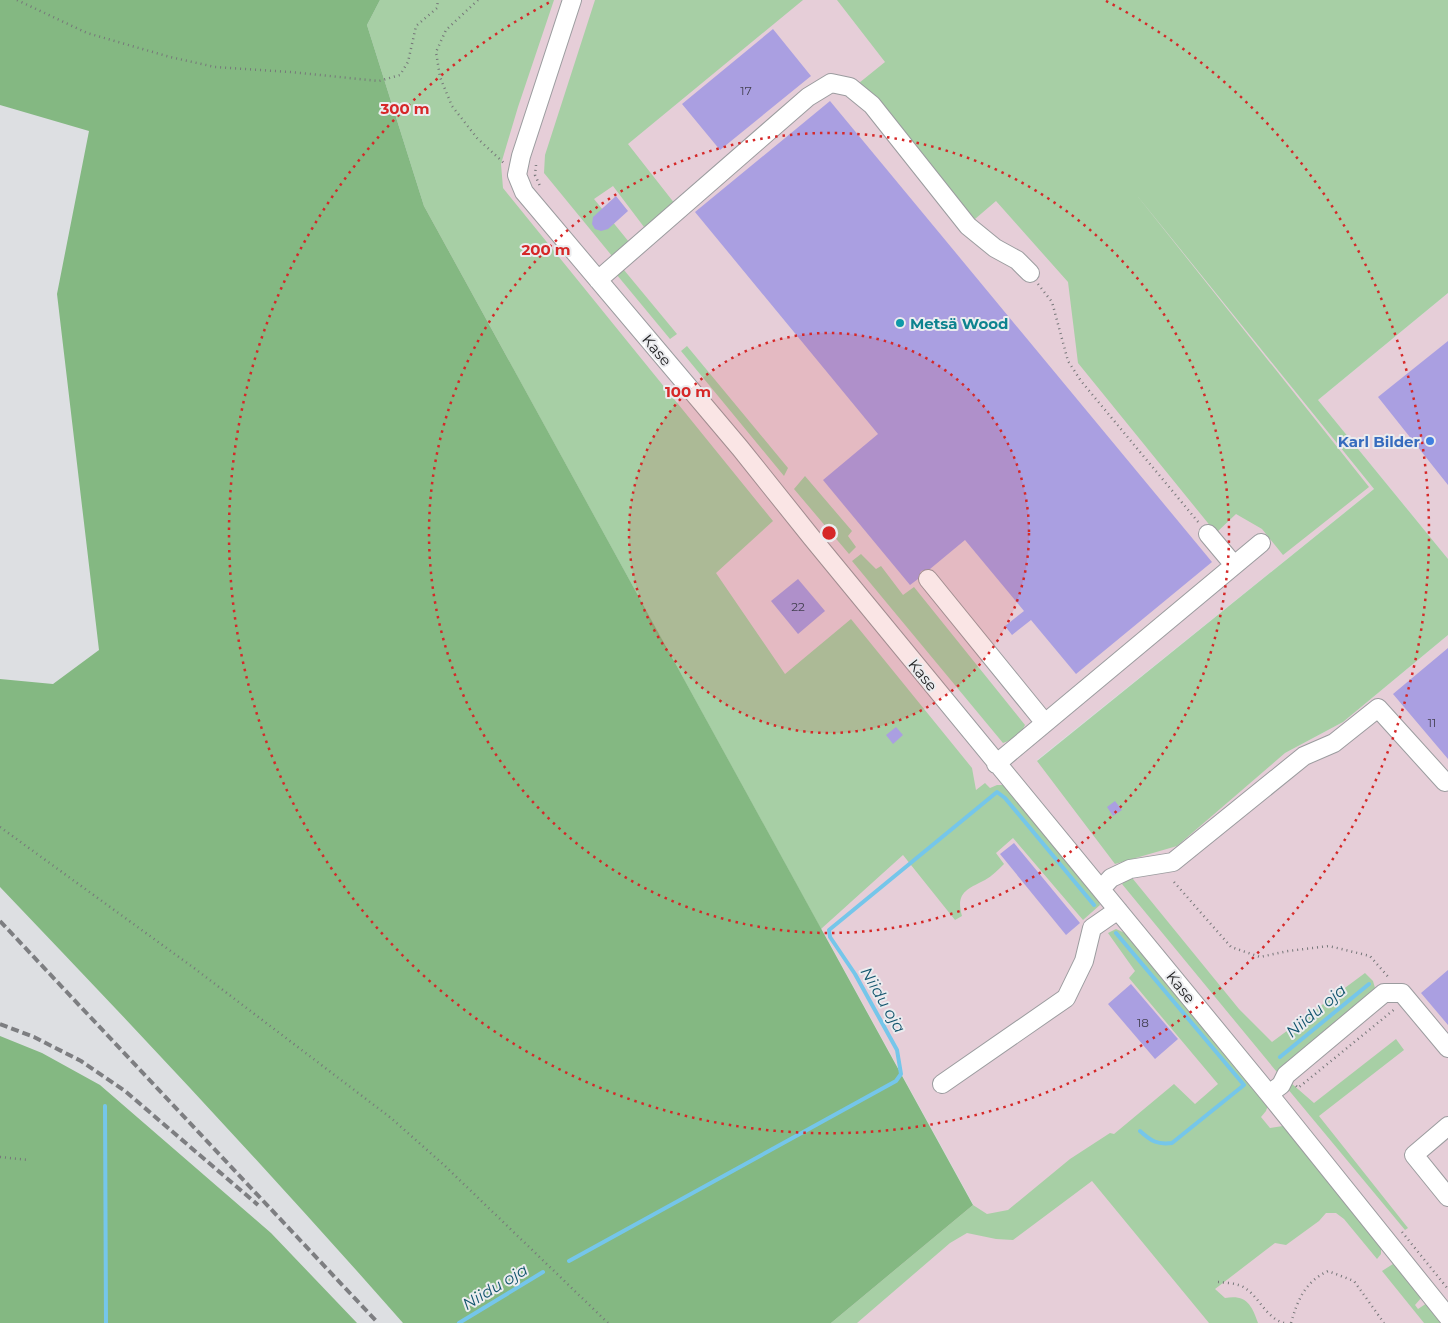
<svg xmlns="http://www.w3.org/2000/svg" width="1448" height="1323" viewBox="0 0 1448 1323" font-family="Montserrat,sans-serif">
<rect width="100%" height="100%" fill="#dddfe2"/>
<path fill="#e6ced8" d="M380,0H979L1374,489L1037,760L1285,753L1343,722L1448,635V1323H831L973,1204L424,206Z
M1448,293V559L1318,400Z"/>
<path fill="#a7cfa5" d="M380,0H554L518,107L501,164L503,188L773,521L716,573L785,674L851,619L972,768L976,790L985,783L990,788L997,785H1003L1098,900L1100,905L1083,920L1013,838L996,853L1004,864C998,870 992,876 985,880C968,889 955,892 962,916L955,920L903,855L821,929L424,206L367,25Z
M595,0H803L628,144L675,204L644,227L613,186L594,199L629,242L612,256L544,173L545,155Z
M837,0H1448V293L1318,400L1448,559V635L1343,722L1285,753L1177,846L1115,864L1037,761L1374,489L1135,193L1369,487L1283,555L1262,529L1236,514L1216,533L1078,363L1068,282L996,201L975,219L859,83L885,62Z
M624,270L677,334L670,339L617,275L619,271Z
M687,346L788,468L784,476L681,351Z
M805,476L852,531L848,536L856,547L849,554L794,489Z
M861,554L876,569L881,566L903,595L914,587L1025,725C1021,734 1012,740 1003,743L852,561Z
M1128,879H1133L1239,1009L1272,1042L1365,973L1373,981L1375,988L1282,1067L1281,1077L1122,884Z
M1116,929L1127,934L1268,1105L1266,1111L1261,1117L1270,1128L1283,1126L1339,1193L1381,1247V1254L1377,1259L1344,1219L1336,1213H1326L1319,1221L1286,1245L1275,1243L1215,1289L1225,1298C1246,1294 1252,1305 1258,1323H1209L1092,1181L1013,1240L996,1239L967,1233L950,1243L857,1323H831L973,1205L987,1214L1008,1210L1070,1159L1110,1133L1114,1134L1174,1084L1195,1104L1218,1084L1129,978L1135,971L1108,933Z
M1396,1039L1404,1050L1319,1116L1408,1228L1405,1230L1287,1088L1291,1083L1314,1103Z
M1393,1264L1398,1266L1422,1297L1415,1305L1418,1309L1427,1303L1438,1314L1440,1323H1424L1382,1271Z"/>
<path fill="#84b882" d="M0,0H380L367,25L424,206L973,1205L831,1323H403C272,1174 137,1030 0,887V679L53,684L99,650L57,294L89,131L0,105Z
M0,1036L42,1053L100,1085L271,1233L357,1323H0Z"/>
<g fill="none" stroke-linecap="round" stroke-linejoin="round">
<path stroke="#75c6ea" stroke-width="4" d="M1116,933L1244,1085L1172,1143C1157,1145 1151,1141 1140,1131
M1280,1057L1369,984
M105,1106L106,1323
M569,1261L896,1081L901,1074L897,1050L855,974L830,937L829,930L997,792L1005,798L1094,905
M459,1323L543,1272"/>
</g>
<path fill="#aa9fe1" d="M773,29L811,76L720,150L682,104Z
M830,101L1212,562L1076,674L1031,620L1012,635L1005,626L1024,611L965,540L930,569L921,571L918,579L910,585L823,480L878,434L695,212Z
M616,196L628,211L608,229L601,231L595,229L592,224L593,217Z
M1448,341V485L1378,397Z
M798,579L825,611L798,634L771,601Z
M1448,648V759L1393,694Z
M896,727L903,735L893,744L886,735Z
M1115,801L1122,810L1113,816L1107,807Z
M1014,843L1080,923L1066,935L1000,854Z
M1448,970V1025L1421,993Z
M1131,984L1178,1039L1155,1059L1108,1004Z"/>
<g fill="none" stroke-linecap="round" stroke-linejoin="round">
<defs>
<path id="minor" d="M572,0L521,156L517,175L524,192L740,448L812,538L1269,1094L1448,1317
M598,280L808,97L831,83L850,87L872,105L968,226L995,248L1017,260L1030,273
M1208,534L1234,565
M928,579L1045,723
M996,764L1261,543
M1101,889L1111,878L1130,869L1173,862L1304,756L1334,743L1378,708L1445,782
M942,1084L1066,998L1084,961L1092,928L1118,910
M1269,1094L1281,1085L1286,1075L1384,993H1402L1448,1048
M1448,1126L1414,1155L1448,1197"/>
</defs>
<use href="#minor" stroke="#9b9c9f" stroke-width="20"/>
<path stroke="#767779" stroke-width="2.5" stroke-dasharray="1 4" stroke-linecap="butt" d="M17,0L87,33L170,57L215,67L290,72L379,81L400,75L408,62L416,26L437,8L438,0
M478,0L446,30L436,52L440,77L452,106L477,138L505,164
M536,165L535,175L540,186
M1038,284L1052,302L1068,361L1081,381L1199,523
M0,827L194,968L391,1118L444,1165L608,1323
M1174,882L1231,947L1260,957L1288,951L1329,946L1370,956L1390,979
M1296,1086L1298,1088L1396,1008
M0,1157L29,1160
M1402,1232L1448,1289
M1218,1282C1227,1283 1238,1283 1245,1288C1260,1298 1266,1318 1284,1323
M1291,1323C1298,1299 1305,1282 1328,1271L1354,1281L1384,1323"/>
<use href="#minor" stroke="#fff" stroke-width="18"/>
<path stroke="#7d7e81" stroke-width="4" stroke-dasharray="8 4" stroke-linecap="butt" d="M0,921L378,1323
M0,1024L34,1037L81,1061L125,1091L258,1205"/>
</g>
<circle cx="829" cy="533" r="200" fill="#d62828" fill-opacity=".12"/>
<g fill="none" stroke="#d62828" stroke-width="2.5" stroke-dasharray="2.5 5">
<circle cx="829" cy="533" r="200"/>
<circle cx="829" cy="533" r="400"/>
<path d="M1106 1A600 600 0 1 1 552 1"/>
</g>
<circle fill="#0f9aa8" stroke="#ebecef" stroke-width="2" cx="900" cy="323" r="5"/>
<circle fill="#3f7fe0" stroke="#ebecef" stroke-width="2" cx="1430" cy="441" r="5"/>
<g text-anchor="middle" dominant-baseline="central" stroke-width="4" stroke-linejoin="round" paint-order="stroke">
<g font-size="12" fill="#434052">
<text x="746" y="90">17</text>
<text x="798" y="606">22</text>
<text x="1432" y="722">11</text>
<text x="1143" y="1022">18</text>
</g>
<g font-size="15" font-weight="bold" fill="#0d838f" stroke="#ebecef" text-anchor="start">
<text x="910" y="323">Metsä Wood</text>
</g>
<g font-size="15" fill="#212123" stroke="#ebecef">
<text transform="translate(657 350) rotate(50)">Kase</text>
<text transform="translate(923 675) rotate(51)">Kase</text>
<text transform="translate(1181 987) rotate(51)">Kase</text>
</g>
<g font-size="15" font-weight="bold" fill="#366cbe" stroke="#ebecef" text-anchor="end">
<text x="1420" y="441">Karl Bilder</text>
</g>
<g font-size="16" font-style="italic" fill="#13556e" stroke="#ebecef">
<text transform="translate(883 1000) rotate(60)">Niidu oja</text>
<text transform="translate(1316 1011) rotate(-40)">Niidu oja</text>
<text transform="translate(495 1287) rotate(-31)">Niidu oja</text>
</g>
</g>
<circle cx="829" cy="533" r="8" fill="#d62828" stroke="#ebecef" stroke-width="2.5"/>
<g font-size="15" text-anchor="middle" font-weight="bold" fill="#d62828" stroke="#ebecef" stroke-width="4" stroke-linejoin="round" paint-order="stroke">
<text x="405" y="114">300 m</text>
<text x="546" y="255">200 m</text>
<text x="688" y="397">100 m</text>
</g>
</svg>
